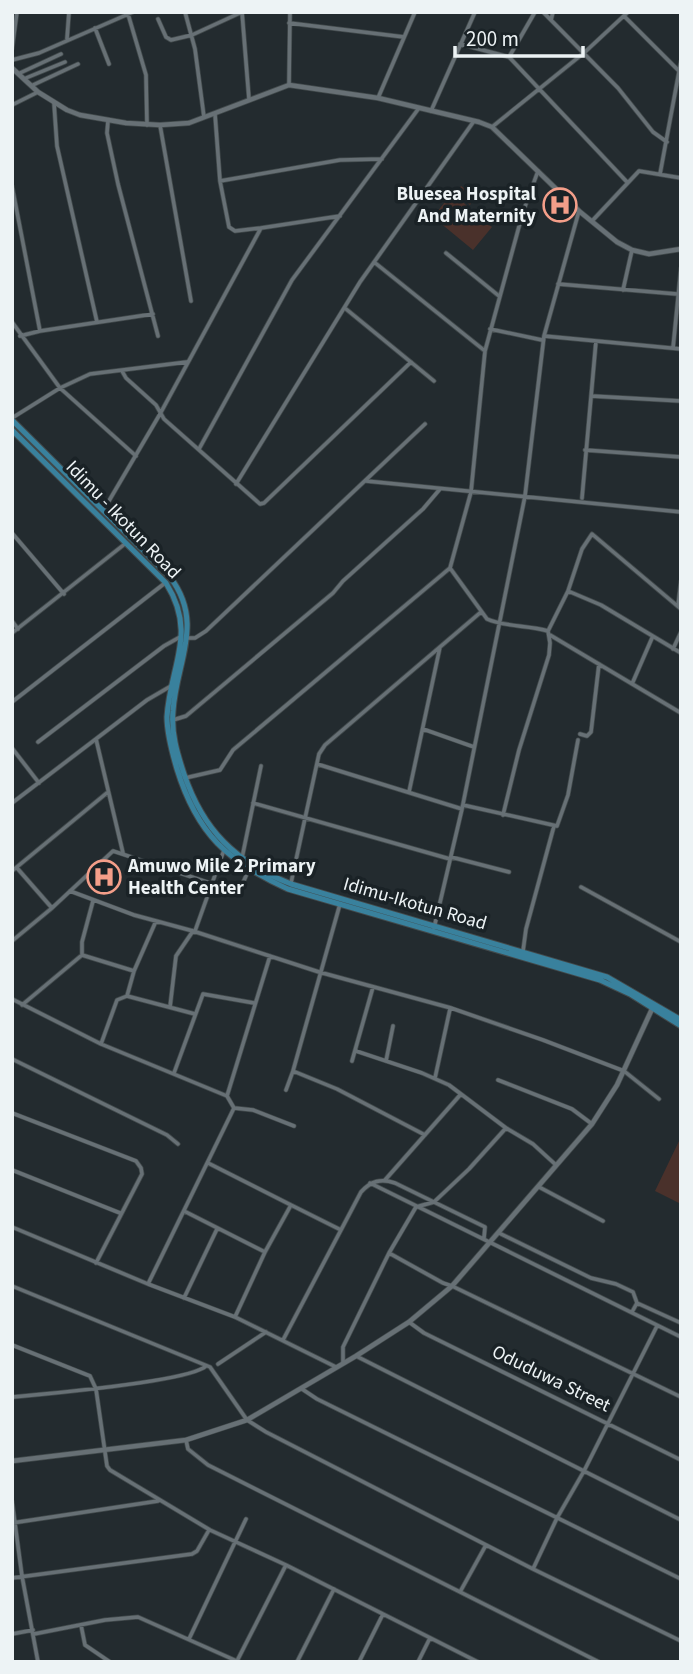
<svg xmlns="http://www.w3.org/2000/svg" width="693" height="1674" viewBox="0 0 693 1674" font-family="'Source Sans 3',sans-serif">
<rect width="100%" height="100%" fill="#232b2f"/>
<path fill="#4a312b" d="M461,186L476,196L470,205L455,194Z
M452,193L492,227L473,250L433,217Z
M680,1139H681V1204L655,1191Z"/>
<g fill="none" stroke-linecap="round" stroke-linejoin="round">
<defs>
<path id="minor" d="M185,12L195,49L204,117
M242,12L249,99
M543,12L618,88L653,132L667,142
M128,14L146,75L147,125
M624,16L678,70
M158,19L166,37L171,40L192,35L242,12
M551,20L553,12
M289,23L404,37
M95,28L109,64
M67,39L69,12
M460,44L509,57L627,182
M12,49L17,12
M509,57L535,12
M12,60L39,53L133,12
M20,73L61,54
M26,78L65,62
M33,85L78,64
M289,85L290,12
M378,98L415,12
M54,103L57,146L97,322
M12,105L38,92
M431,111L475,12
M215,114L220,181L229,227L235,231L261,228
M108,121L107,133L118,184L158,336
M160,125L191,301
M492,127L585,52L628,12
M660,174L681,61
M220,181L340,160L382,159
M12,186L40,331
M592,221L639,171L681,178
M446,253L499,296
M374,262L485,351
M558,284L677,294
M623,290L632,250
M346,309L434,381
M12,322L60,388L136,456
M490,329L542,340
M20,336L40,331L153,314
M544,336L681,349
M673,348L681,268
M122,371L126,378L156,405L164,419L260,504L264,503L411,362
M591,396L681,401
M12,418L60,388L90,374L187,362
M199,449L292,280L419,108
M585,450L681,457
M366,481L681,512
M236,484L360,282L474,121
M582,498L596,341
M103,511L160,414L261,228L340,216
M12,533L64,594
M568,591L601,605L681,653
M678,606L681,581
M12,621L18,629
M548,631L568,591L582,549L592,534L681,609
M12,633L126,543
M550,635L681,713
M188,638H195L206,631L425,424
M673,649L681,632
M632,684L652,638
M12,702L165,583
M173,720L186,716L333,593L343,581L423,509L440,489
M423,729L474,747
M580,734L587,736L591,732L599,664
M96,739L123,853
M38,742L164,646L180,637
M12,748L39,783
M317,764L462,809
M185,778L220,770L233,750L450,568
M409,792L440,647
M12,803L147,700L171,686
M253,803L450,859
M463,805L557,826L568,795L578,740
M503,815L519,750L549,655L550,643L548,631C529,625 504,627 487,619L450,568L471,492L485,351L523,212L538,171
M451,857L509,872
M242,858L261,766
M17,868L52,908
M12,871L108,792
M291,883L319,754L325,745L481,612
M581,887L681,942
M70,891L134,915L193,931L319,972L451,1008L543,1040L624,1071L659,1099
M434,928L462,809L525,496L544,336L579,211
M195,931L224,850
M12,941L52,908L113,851L210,883L237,888L242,885L249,869
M523,951L526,929L554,826
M82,955V942L93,901
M127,996L134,971L156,921
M12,999L101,1044L227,1096L234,1108
M22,1005L82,955L134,971
M170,1007L176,956L193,931
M101,1044L117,1000L127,996L195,1014
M356,1051L422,1073L449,1085L506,1128L533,1144L556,1165
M12,1059L167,1135L178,1144
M352,1061L373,987
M386,1061L393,1026
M293,1071L337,1089L425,1135
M174,1073L203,994L254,1003
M435,1078L450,1009
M498,1080L572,1109L592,1124
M286,1090L293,1071L340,904
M227,1096L270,956
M234,1108L253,1110L294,1126
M12,1113L136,1161L141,1168L142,1174L96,1263
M208,1163L291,1205L265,1252L235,1317
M12,1170L120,1213
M385,1180L461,1094
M370,1183L681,1337
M539,1187L603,1221
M291,1205L339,1229
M184,1211L265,1252
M12,1227L148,1284L235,1317L336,1367
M499,1233L591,1278L616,1284L633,1292L637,1303
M389,1253L443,1283L452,1286L681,1397
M148,1284L234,1108
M12,1286L210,1367L247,1420L266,1432L533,1569L681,1641
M184,1298L217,1229
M632,1312L637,1303L681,1323
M409,1322L424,1333L681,1460
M283,1340L361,1192C371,1181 381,1178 395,1183L485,1227L484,1238
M12,1345L90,1376L96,1389L107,1466L110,1470L210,1530L286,1565L478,1662
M356,1356L681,1520
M343,1363V1347L389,1253L416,1207L434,1202L469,1169L506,1128
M218,1364L266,1332
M302,1389L317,1399L681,1579
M12,1397C44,1394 189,1382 206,1366
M186,1440L188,1449L208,1465L599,1662
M12,1501L22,1576L38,1662
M12,1523L158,1501
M533,1569L557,1518L584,1471L657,1326
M12,1578L192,1554L197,1551L209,1530
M460,1592L486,1545
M81,1625L85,1645L110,1662
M12,1634L33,1630
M34,1634L105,1620L138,1617L239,1662
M189,1639L246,1519
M237,1661L286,1565
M297,1662L334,1589
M359,1662L383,1614
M418,1662L430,1638"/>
<path id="tertiary" d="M12,68L38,92L67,110L80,115L126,123L160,125L189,123L289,85L378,98L479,122L492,127L579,211L617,242L632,250L649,254L681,249
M12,1461L186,1440L247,1420L356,1356L409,1322L452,1286L592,1124L617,1085L652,1009"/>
<path id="primary" d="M12,420L170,577C205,623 176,662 173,711C171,733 177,753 184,774C203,830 235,862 291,884L607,977L681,1020
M12,430L166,583C198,634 170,665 167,717C167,734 172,752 177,769C197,834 228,862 288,889L600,980L630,994L681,1026"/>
</defs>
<use href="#minor" stroke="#424a4c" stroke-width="5"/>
<use href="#tertiary" stroke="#424a4c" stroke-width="6"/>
<use href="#primary" stroke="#424a4c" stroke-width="7"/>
<use href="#minor" stroke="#677075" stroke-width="3.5"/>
<use href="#tertiary" stroke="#677075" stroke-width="4.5"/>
<use href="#primary" stroke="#39819d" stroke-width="5"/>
</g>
<defs>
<symbol id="hospital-ring" viewBox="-11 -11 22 22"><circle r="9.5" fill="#1a2226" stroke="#f49e89" stroke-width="1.5"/><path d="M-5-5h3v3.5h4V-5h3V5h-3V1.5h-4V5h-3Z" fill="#f49e89"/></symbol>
</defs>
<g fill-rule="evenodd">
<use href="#hospital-ring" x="541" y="186" width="38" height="38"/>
<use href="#hospital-ring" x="85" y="858" width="38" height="38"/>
</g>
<g text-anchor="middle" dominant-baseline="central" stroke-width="7" stroke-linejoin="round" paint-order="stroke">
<g font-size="19" font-weight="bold" fill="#edf3f5" stroke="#1a2226" text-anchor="end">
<text x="536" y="194">Bluesea Hospital<tspan x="536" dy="22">And Maternity</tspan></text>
<text x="128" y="866" text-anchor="start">Amuwo Mile 2 Primary<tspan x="128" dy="22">Health Center</tspan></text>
</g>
<g font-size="19" fill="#edf3f5" stroke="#1a2226">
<text transform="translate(123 520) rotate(46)">Idimu - Ikotun Road</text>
<text transform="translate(415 904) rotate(16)">Idimu-Ikotun Road</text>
<text transform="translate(551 1379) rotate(26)">Oduduwa Street</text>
</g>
</g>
<rect width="693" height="1674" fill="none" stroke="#edf3f5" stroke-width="28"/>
<path d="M455 46v10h128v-10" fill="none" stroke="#edf3f5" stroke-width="3.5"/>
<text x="466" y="46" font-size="21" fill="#edf3f5" stroke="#1a2226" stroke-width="5" paint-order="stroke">200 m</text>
</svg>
